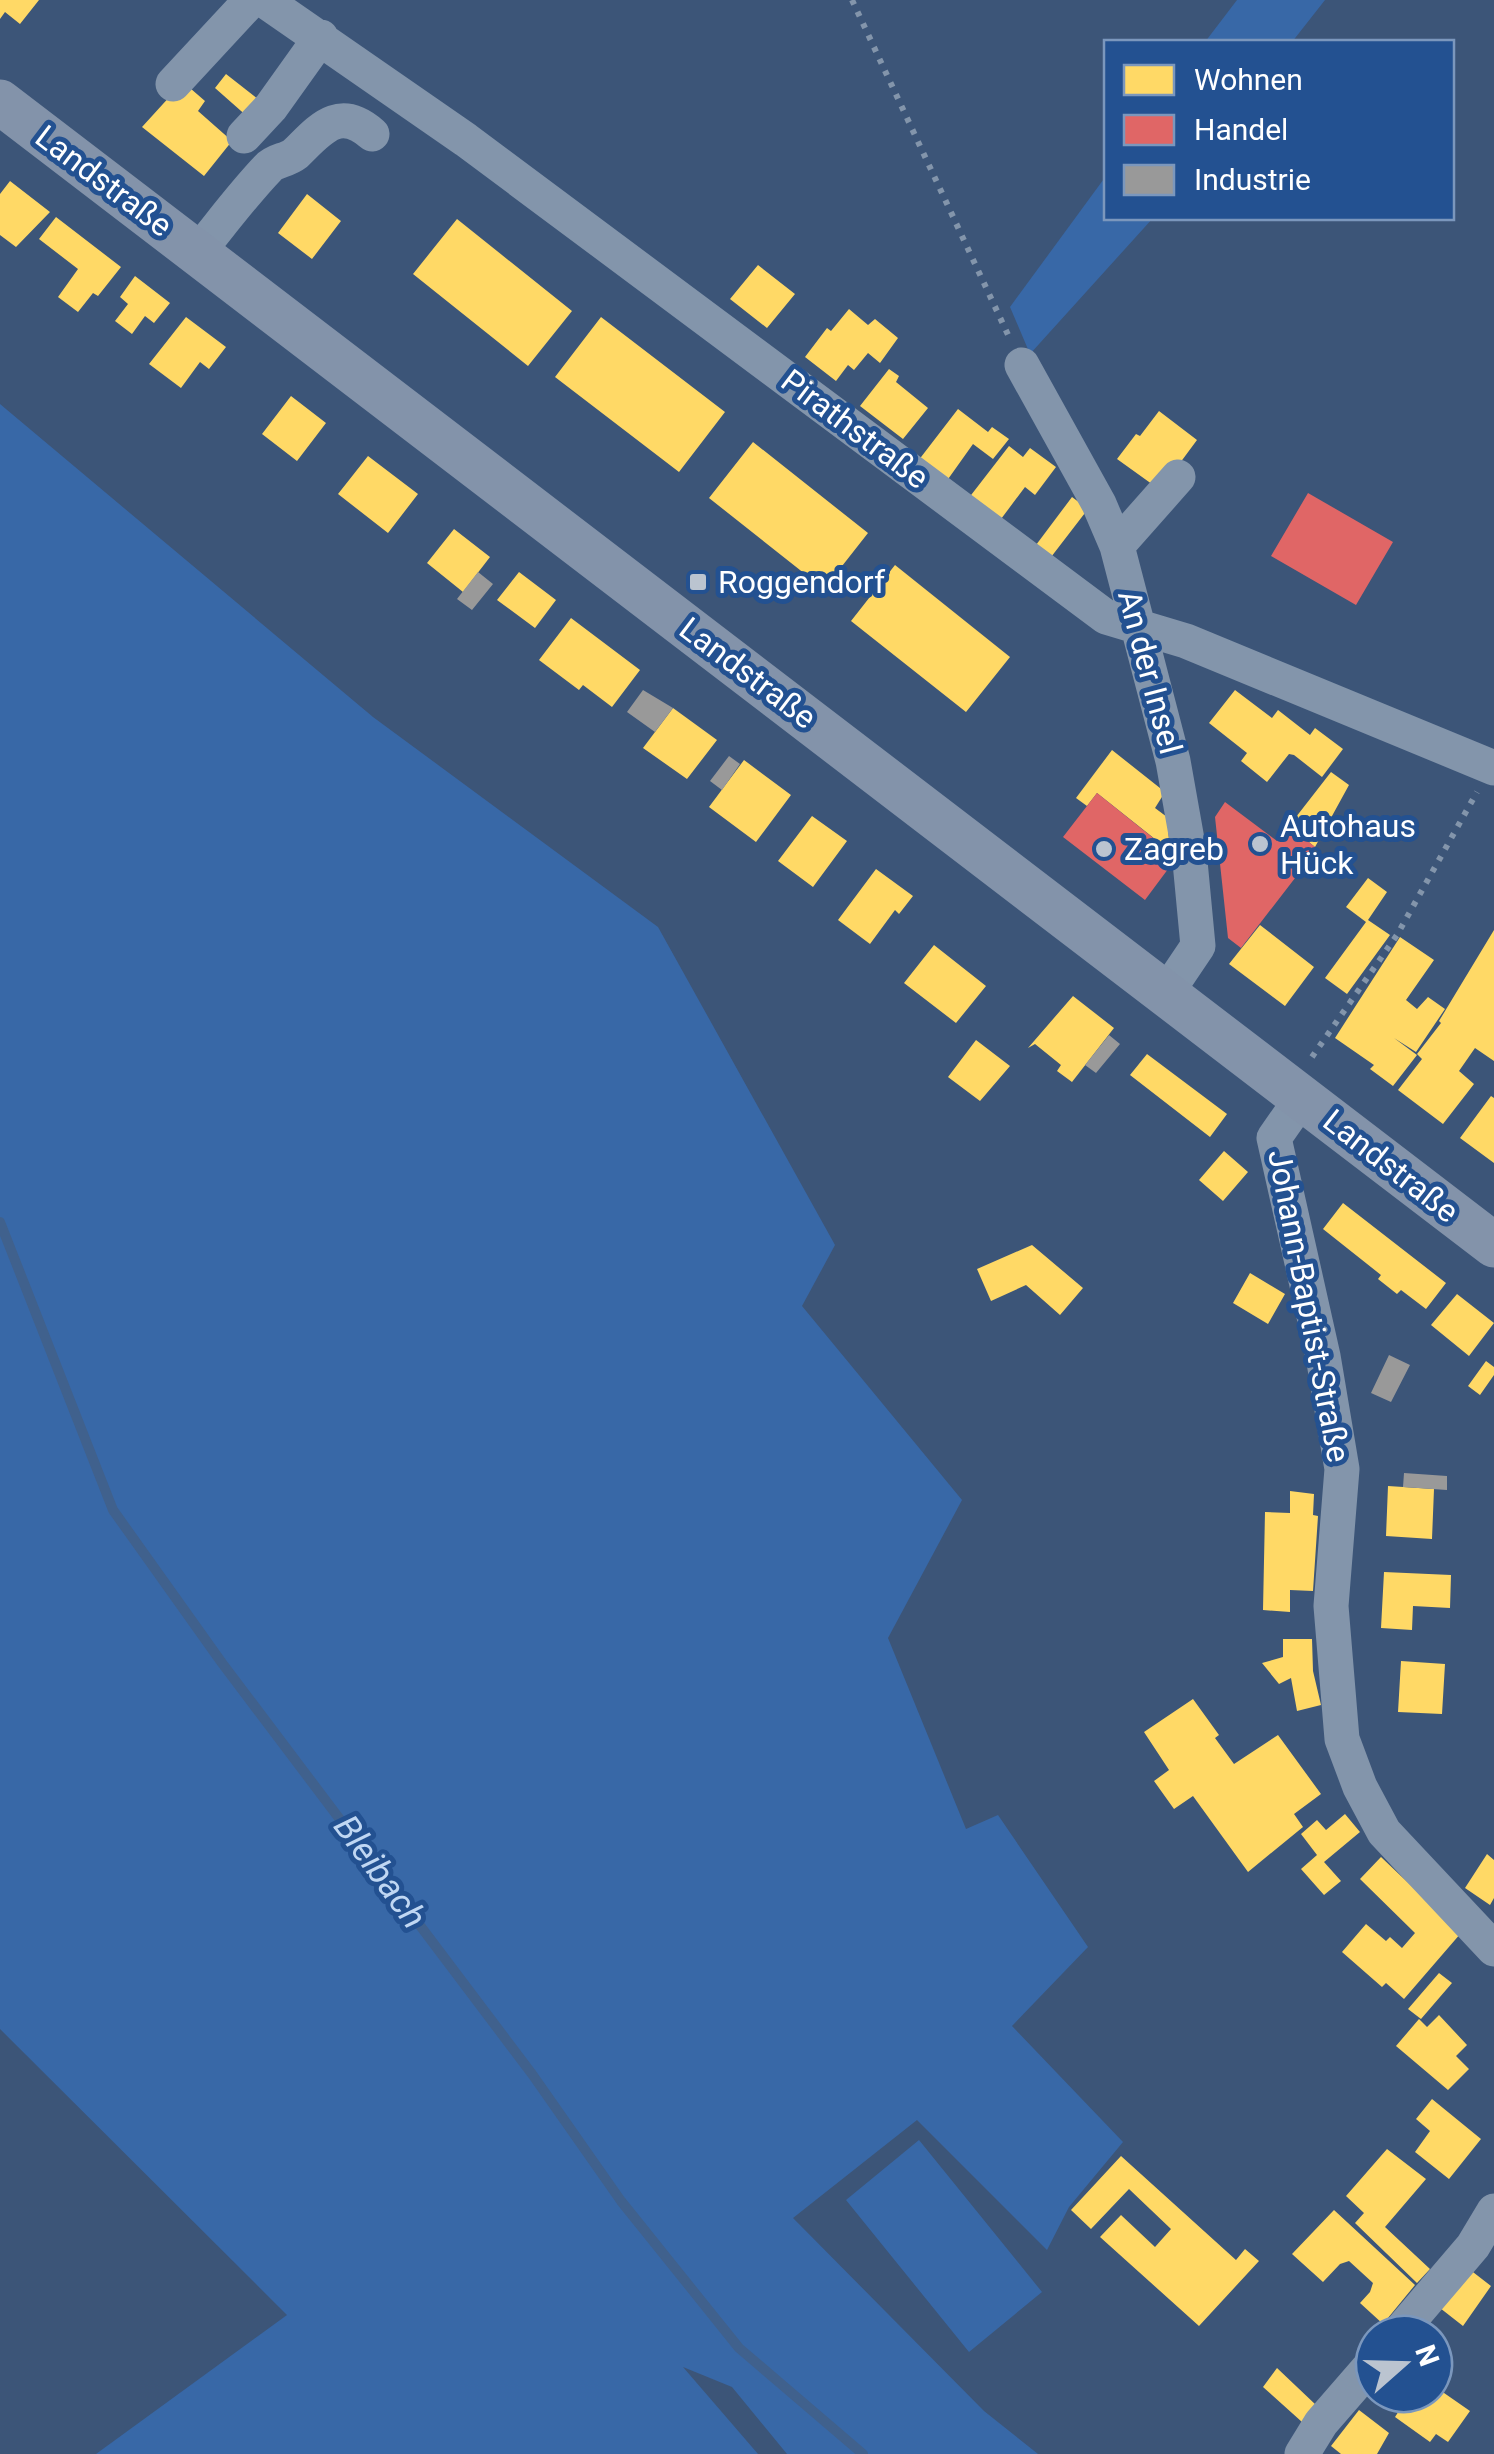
<svg xmlns="http://www.w3.org/2000/svg" width="1494" height="2454" viewBox="0 0 1494 2454" font-family="Roboto,sans-serif">
<rect width="100%" height="100%" fill="#3c5578"/>
<path fill="#3868a7" d="M1237,0H1325L1292,42H1205Z
M1106,176V218H1153L1030,354L1010,307Z
M0,404L373,717L658,927L835,1245L802,1306L962,1500L888,1638L966,1829L998,1815L1088,1947L1012,2026L1123,2142L1069,2207L1047,2250L917,2120L793,2218L984,2411L1038,2454H787L732,2387L683,2367L758,2454H96L287,2315L0,2029Z
M919,2140L1042,2292L969,2352L846,2200Z"/>
<path fill="#ffd966" d="M0,0H39L20,24L5,12L0,19Z
M226,74L263,103L249,118L215,88Z
M183,82L205,101L198,111L232,141L204,176L142,127Z
M10,181L50,212L16,247L0,235V194Z
M307,194L341,221L312,259L278,233Z
M56,217L121,267L98,296L93,293L78,312L58,297L78,269L39,239Z
M457,219L572,311L528,366L413,274Z
M758,265L795,294L767,328L730,299Z
M135,276L170,303L154,323L145,316L132,334L115,321L128,304L120,297Z
M849,309L868,325L875,319L898,338L880,363L868,353L854,370L848,365L836,381L805,357L827,328L831,331Z
M186,317L226,347L209,369L200,362L181,388L149,364Z
M601,317L725,412L679,472L555,377Z
M889,369L899,376L896,382L928,408L903,439L860,406Z
M291,396L326,423L297,461L262,434Z
M958,409L988,432L992,427L1009,439L993,459L973,444L946,482L918,461Z
M1159,411L1197,440L1177,467L1156,487L1117,459L1136,434L1140,436Z
M753,442L868,533L824,589L709,498Z
M1009,446L1023,457L1030,448L1056,467L1035,495L1025,487L998,523L968,499Z
M368,456L418,494L388,533L338,494Z
M1072,497L1088,509L1048,561L1033,549Z
M454,529L490,557L463,592L427,563Z
M895,565L1010,657L966,712L851,621Z
M519,572L556,600L535,628L497,600Z
M571,618L640,670L612,707L583,685L579,690L539,660Z
M1235,690L1272,718L1278,710L1310,735L1315,728L1343,749L1322,777L1294,755L1289,754L1267,782L1241,761L1247,753L1209,723Z
M673,708L717,740L687,779L643,748Z
M1112,750L1165,792L1155,808L1167,817L1170,851L1097,793L1087,806L1076,798Z
M744,760L791,795L756,842L709,807Z
M1331,772L1349,785L1315,847L1289,826Z
M812,816L847,841L813,887L778,861Z
M876,869L913,896L899,914L895,910L870,944L838,920Z
M1368,878L1387,892L1368,920L1390,935L1347,994L1325,978L1366,922L1346,907Z
M1260,925L1314,967L1285,1006L1229,964Z
M1494,930V1061L1475,1048L1459,1071L1474,1084L1443,1124L1398,1090L1422,1059L1417,1054L1441,1023L1439,1021Z
M1400,937L1434,960L1406,1000L1417,1009L1428,997L1445,1009L1416,1052L1394,1038L1417,1055L1393,1086L1370,1069L1374,1065L1335,1038Z
M934,945L986,986L956,1023L904,983Z
M1073,996L1114,1028L1072,1082L1057,1071L1061,1065L1035,1044L1028,1048Z
M976,1040L1010,1066L980,1101L948,1077Z
M1147,1054L1227,1114L1210,1137L1130,1075Z
M1491,1096L1494,1098V1163L1460,1138Z
M1224,1151L1248,1172L1223,1201L1199,1180Z
M1343,1203L1446,1283L1426,1309L1401,1290L1397,1294L1378,1279L1381,1275L1323,1229Z
M1032,1245L1083,1288L1060,1315L1026,1285L991,1301L977,1269Z
M1250,1273L1285,1294L1268,1324L1233,1303Z
M1457,1294L1494,1323L1469,1356L1431,1325Z
M1486,1361L1494,1367V1375L1480,1395L1468,1386Z
M1388,1486L1434,1489L1432,1539L1386,1536Z
M1290,1491L1314,1494L1313,1515L1318,1516L1313,1591L1290,1590V1612L1263,1610L1265,1512L1290,1513Z
M1384,1572L1451,1575L1450,1608L1413,1606L1412,1630L1381,1628Z
M1283,1639H1312L1313,1671L1321,1705L1297,1711L1291,1678L1279,1684L1262,1663L1283,1657Z
M1401,1661L1445,1664L1442,1714L1398,1712Z
M1193,1699L1219,1735L1215,1738L1234,1764L1278,1735L1321,1794L1294,1814L1303,1827L1248,1872L1193,1796L1174,1809L1154,1781L1169,1770L1144,1732Z
M1345,1814L1360,1832L1324,1862L1341,1881L1324,1895L1301,1869L1317,1855L1301,1834L1317,1820L1326,1830Z
M1487,1854L1494,1860V1898L1490,1905L1465,1888Z
M1381,1857L1461,1933L1404,1999L1386,1983L1382,1987L1342,1952L1366,1924L1386,1941L1390,1937L1402,1948L1415,1933L1360,1879Z
M1439,1973L1452,1983L1421,2019L1408,2009Z
M1439,2015L1467,2045L1456,2056L1469,2069L1448,2090L1396,2046L1419,2019L1427,2027Z
M1432,2099L1481,2139L1449,2179L1415,2152L1430,2131L1416,2119Z
M1387,2149L1426,2179L1385,2227L1430,2269L1417,2283L1355,2223L1364,2213L1346,2196Z
M1121,2156L1236,2260L1245,2249L1259,2261L1199,2326L1100,2237L1121,2215L1155,2247L1171,2229L1129,2189L1091,2229L1071,2210Z
M1334,2210L1415,2285L1383,2324L1360,2303L1370,2292L1373,2283L1349,2261L1340,2264L1323,2282L1292,2254Z
M1469,2269L1491,2286L1463,2326L1440,2308Z
M1277,2368L1316,2405L1302,2422L1263,2387Z
M1434,2386L1470,2411L1448,2442L1436,2434L1430,2442L1395,2417L1410,2394H1434Z
M1359,2410L1389,2433L1377,2454H1341L1331,2446Z"/>
<path fill="#e06666" d="M1308,493L1393,542L1356,605L1271,556Z
M1097,793L1177,857L1145,900L1063,837Z
M1225,802L1277,841L1289,826L1315,847L1302,869L1241,948L1228,938L1215,817Z"/>
<path fill="#999" d="M478,572L493,584L472,610L457,599Z
M643,690L673,708L655,732L627,712Z
M729,756L740,764L722,790L710,781Z
M1109,1035L1120,1044L1096,1073L1085,1065Z
M1389,1355L1410,1365L1391,1402L1371,1393Z
M1404,1473L1447,1476V1490L1403,1487Z"/>
<g fill="none" stroke-linecap="round" stroke-linejoin="round">
<path stroke="#40618d" stroke-width="10" d="M0,1222L113,1510L222,1663L532,2074L621,2201L739,2348L863,2454"/>
<path stroke="#8395ab" stroke-width="6" stroke-dasharray="5 8" stroke-linecap="butt" d="M852,0L1010,339
M1312,1057L1397,935L1477,792"/>
<path stroke="#8395ab" stroke-width="35" d="M264,0L466,140L1106,617L1186,641L1494,768
M173,84L251,0
M244,136L271,107L321,37
M198,252C221,224 243,194 268,168C275,160 286,161 295,154C319,131 338,104 372,134
M1022,365L1099,504L1117,546L1173,761L1189,851L1198,946L1167,992
M1117,546L1178,477
M1302,1098L1274,1138L1323,1356L1342,1469L1331,1606L1342,1739L1360,1787L1384,1832L1494,1949
M1398,2334L1473,2246L1494,2211
M1302,2454L1321,2423L1374,2362"/>
<path stroke="#8393aa" stroke-width="45" d="M0,102L1494,1245"/>
</g>
<g fill="#bbc4d0" stroke="#235191" stroke-width="4">
<rect x="688" y="572" width="20" height="20" rx="5"/>
<circle cx="1260" cy="844" r="10"/>
<circle cx="1104" cy="849" r="10"/>
</g>
<g text-anchor="middle" dominant-baseline="central" stroke-width="10" stroke-linejoin="round" paint-order="stroke">
<g font-size="32" fill="#fff" stroke="#235191">
<text transform="translate(104 181) rotate(37)">Landstraße</text>
<text transform="translate(855 429) rotate(37)">Pirathstraße</text>
<text transform="translate(1150 672) rotate(75)">An der Insel</text>
<text transform="translate(748 673) rotate(37)">Landstraße</text>
<text transform="translate(1391 1166) rotate(38)">Landstraße</text>
<text transform="translate(1309 1306) rotate(79)">Johann-Baptist-Straße</text>
</g>
<g font-size="32" fill="#fff" stroke="#235191" text-anchor="start">
<text x="718" y="582">Roggendorf</text>
<text x="1280" y="826">Autohaus<tspan x="1280" dy="37">Hück</tspan></text>
<text x="1124" y="849">Zagreb</text>
</g>
<g font-size="35" font-style="italic" fill="#c0d7f3" stroke="#235191">
<text transform="translate(380 1872) rotate(54)">Bleibach</text>
</g>
</g>
<rect x="1104" y="40" width="350" height="180" fill="#235191" stroke="#7b97bd" stroke-width="2.5"/>
<rect x="1124" y="65" width="50" height="30" fill="#ffd966" stroke="#7b97bd" stroke-width="2.5"/>
<text x="1194" y="90" font-size="30" fill="#ffffff">Wohnen</text>
<rect x="1124" y="115" width="50" height="30" fill="#e06666" stroke="#7b97bd" stroke-width="2.5"/>
<text x="1194" y="140" font-size="30" fill="#ffffff">Handel</text>
<rect x="1124" y="165" width="50" height="30" fill="#999999" stroke="#7b97bd" stroke-width="2.5"/>
<text x="1194" y="190" font-size="30" fill="#ffffff">Industrie</text>
<g transform="translate(1404 2364) rotate(70)"><circle r="48" fill="#235191" stroke="#7b97bd" stroke-width="2.5"/>
<path d="M0-8L18 38L0 25L-18 38Z" fill="#bbc4d0"/>
<text y="-15" font-size="28" font-weight="bold" text-anchor="middle" fill="#ffffff">N</text>
</g>
</svg>
